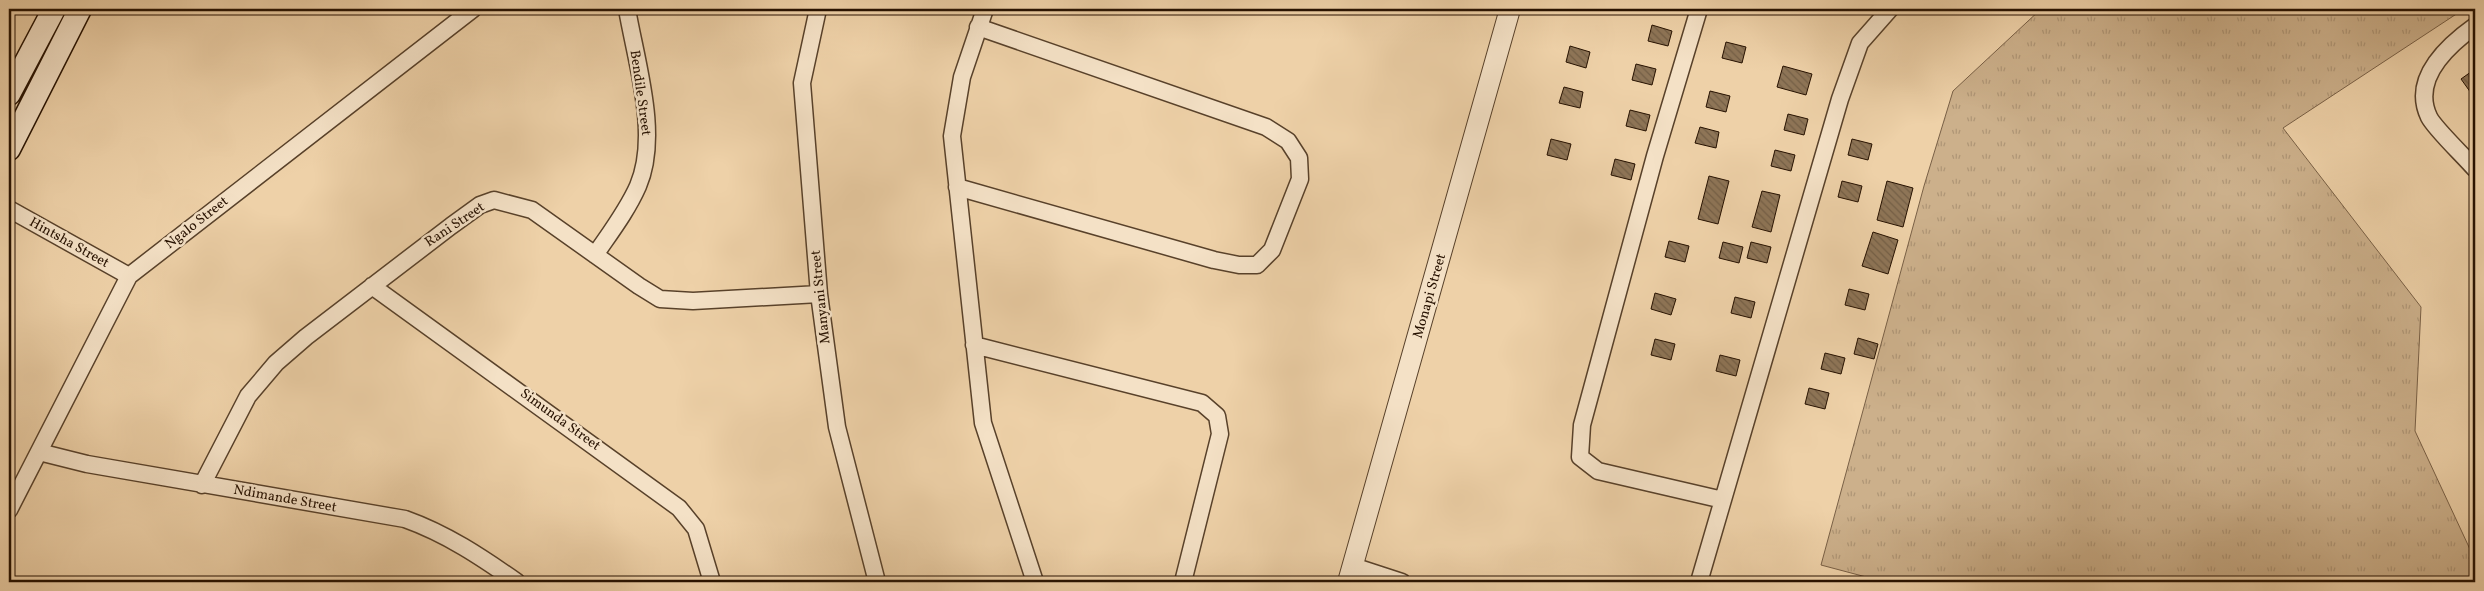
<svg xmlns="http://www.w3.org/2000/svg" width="2484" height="591" viewBox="0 0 2484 591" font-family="Vollkorn,serif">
<defs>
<pattern id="park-tufts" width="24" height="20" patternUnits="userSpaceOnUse" patternTransform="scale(1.25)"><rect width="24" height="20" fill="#ccb08b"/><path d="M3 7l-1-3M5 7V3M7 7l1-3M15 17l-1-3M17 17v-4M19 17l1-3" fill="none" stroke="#af9676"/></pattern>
<pattern id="building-back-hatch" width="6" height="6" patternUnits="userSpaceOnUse" patternTransform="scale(1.25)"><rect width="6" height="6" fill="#8e7557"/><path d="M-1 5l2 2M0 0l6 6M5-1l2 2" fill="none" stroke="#745f46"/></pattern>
</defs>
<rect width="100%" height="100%" fill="#eed1a8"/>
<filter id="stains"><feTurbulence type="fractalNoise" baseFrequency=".004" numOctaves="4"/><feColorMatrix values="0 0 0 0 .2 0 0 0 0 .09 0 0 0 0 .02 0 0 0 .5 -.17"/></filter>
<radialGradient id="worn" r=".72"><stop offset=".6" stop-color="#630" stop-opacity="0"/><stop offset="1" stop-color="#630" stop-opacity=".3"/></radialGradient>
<path fill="url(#park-tufts)" stroke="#796046" d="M2041,9H2464L2283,128L2421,307L2415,431L2475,560V582H1885L1821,565L1924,186L1953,91Z"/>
<path fill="url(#building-back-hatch)" stroke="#261100" d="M1652,25L1672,31L1668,46L1648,41Z
M1726,42L1746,47L1742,63L1722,58Z
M1570,46L1590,52L1586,68L1566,62Z
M1636,64L1656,69L1652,85L1632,80Z
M1783,66L1812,74L1806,95L1777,87Z
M2475,69V90L2471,93L2461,79Z
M1564,87L1583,92L1580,108L1559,103Z
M1710,91L1730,96L1726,112L1706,107Z
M1630,110L1650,115L1646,131L1626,126Z
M1788,114L1808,119L1804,135L1784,130Z
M1700,127L1719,132L1716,148L1695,143Z
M1551,139L1571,144L1567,160L1547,155Z
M1852,139L1872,144L1868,160L1848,155Z
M1775,150L1795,155L1791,171L1771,166Z
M1615,159L1635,164L1631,180L1611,175Z
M1709,176L1729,181L1718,224L1698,219Z
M1842,181L1862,186L1858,202L1838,197Z
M1887,181L1913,188L1903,227L1877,220Z
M1762,191L1780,195L1771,232L1752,227Z
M1873,232L1898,240L1888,274L1862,266Z
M1669,241L1689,246L1685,262L1665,257Z
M1723,242L1743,247L1739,263L1719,258Z
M1751,242L1771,247L1767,263L1747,258Z
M1849,289L1869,294L1865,310L1845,305Z
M1655,293L1676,299L1671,315L1651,309Z
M1735,297L1755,302L1751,318L1731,313Z
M1858,338L1878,344L1874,359L1854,354Z
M1655,339L1675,344L1671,360L1651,355Z
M1825,353L1845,358L1841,374L1821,369Z
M1720,355L1740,360L1736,376L1716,371Z
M1809,388L1829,393L1825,409L1805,404Z"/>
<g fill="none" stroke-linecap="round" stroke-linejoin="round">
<defs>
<path id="minor" d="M818,9L802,83L819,294L837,427L877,582
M985,9L962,77L952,136L983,423L1035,582
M1699,9L1655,156L1582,425L1580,457L1598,471L1723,500
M2475,26C2447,46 2411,79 2429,117C2435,129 2465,157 2475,169
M957,187L1214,260L1239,265H1257L1272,250L1300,179L1299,158L1288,141L1266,127L978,27
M9,209L129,276
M595,255C610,233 627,211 638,186C660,135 636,62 627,9
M372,286L679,508L696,529L712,582
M974,345L1202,403L1217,416L1220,434L1183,582
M39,452L87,464L405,519C447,534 481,557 517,582
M202,485L248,396L276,363L306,337L451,226L480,205L494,200L532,210L639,286L660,299L693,301L819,294
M9,510L129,276L473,9
M1353,566L1402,582
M1699,582L1840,99L1860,43L1890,9"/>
<path id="tertiary" d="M1348,582L1510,9"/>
<path id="secondary" d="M9,94L54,9
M9,149L80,9"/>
</defs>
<use href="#minor" stroke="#58412a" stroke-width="19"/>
<use href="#tertiary" stroke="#58412a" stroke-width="22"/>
<use href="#secondary" stroke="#261100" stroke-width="25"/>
<use href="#minor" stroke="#f4e1c6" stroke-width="16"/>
<use href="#tertiary" stroke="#f4e1c6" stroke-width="20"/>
<use href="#secondary" stroke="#f4e1c6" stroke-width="22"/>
</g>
<g text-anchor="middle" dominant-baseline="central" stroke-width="5" stroke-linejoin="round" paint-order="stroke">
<g font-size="14" fill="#261100" stroke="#f4e1c6">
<text transform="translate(640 93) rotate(82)">Bendile Street</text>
<text transform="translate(197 223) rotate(-38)">Ngalo Street</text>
<text transform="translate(455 225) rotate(-34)">Rani Street</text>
<text transform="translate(69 243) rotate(29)">Hintsha Street</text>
<text transform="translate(1430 296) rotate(-74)">Monapi Street</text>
<text transform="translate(821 297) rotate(-96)">Manyani Street</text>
<text transform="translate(560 420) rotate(36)">Simunda Street</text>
<text transform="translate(285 499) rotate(10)">Ndimande Street</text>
</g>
</g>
<rect width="2484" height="591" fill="none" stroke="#eed1a8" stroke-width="30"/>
<rect x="10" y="10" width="2464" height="571" fill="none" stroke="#261100" stroke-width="2.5"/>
<rect x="15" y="15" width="2454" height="561" fill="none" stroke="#261100"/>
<rect width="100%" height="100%" filter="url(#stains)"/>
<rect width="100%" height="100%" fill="url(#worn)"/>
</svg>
